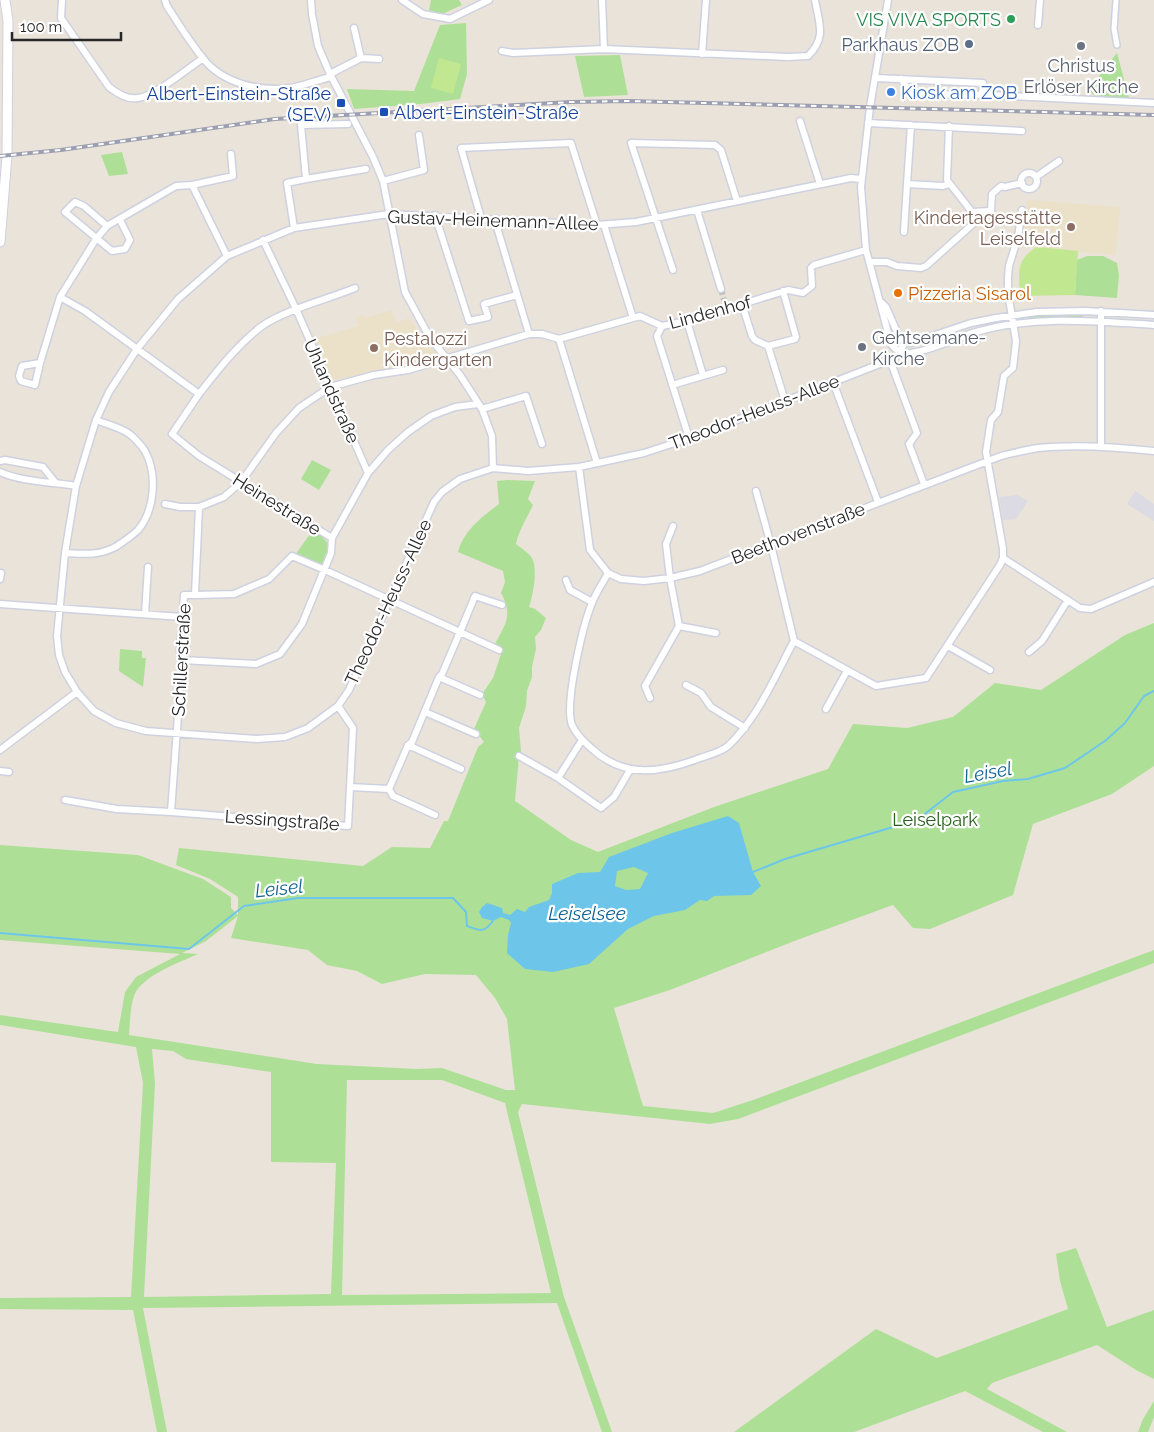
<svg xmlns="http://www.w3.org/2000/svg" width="1154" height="1432" viewBox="0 0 1154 1432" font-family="Raleway,sans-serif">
<rect width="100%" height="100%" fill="#eae3d9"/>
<path fill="#dcdae2" d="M1135,491L1154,504V521L1127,504Z
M1017,495L1028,501L1016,519L1003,520L999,497Z"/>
<path fill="#ebe1c8" d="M1028,200L1120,207L1116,255L1019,247Z
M392,310L396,323L409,318L439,358L329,381L314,339L358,326L355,317L363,315L364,318Z"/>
<path fill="#ade096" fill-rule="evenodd" d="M431,0H459L462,5L442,14L429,10Z
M466,23L467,74L460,99L421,104L354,109L347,89L414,91L440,25Z
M1117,53L1129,98C1114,99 1102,100 1089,92L1101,73Z
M620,55L628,95L584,97L575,56Z
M122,152L128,174L109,176L101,155Z
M1087,256H1103L1117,263L1119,275L1117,298L1075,295L1077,260Z
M1083,313V318L1026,320V316Z
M312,460L331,470L319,490L301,479Z
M507,480L535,481L528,499L533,505C527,518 519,530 516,544C521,548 529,553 532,558C538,569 533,595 529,607L535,609L546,618L541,630L535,637L536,649L532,667V677L527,691L526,706L519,728L521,751L519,756L515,801L571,840L598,852L714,807L828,769L853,724L907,728L953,717L995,683L1041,690L1125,635L1154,623V766L1112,794L1033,824L1013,895L930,929L913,928L893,905L797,940L670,990L614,1008L643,1106L713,1113L753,1100L1154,950V963L738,1119L710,1124L522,1104L518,1112L564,1297L612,1432H602L557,1303L143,1308L167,1432H157L133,1310L0,1309V1298L131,1297L143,1083L136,1047L0,1025V1015L118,1032L125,992L136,977L180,954L0,940V845L138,855L203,879L231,897V908L238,915V897L210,879L176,865L179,848L363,866L392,847L430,848L444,821H448L478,747L484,742L474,729L486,702L482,694L493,678L501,654L495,644C506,624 513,614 501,593L505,582L503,571L458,552C464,530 482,517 499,504L497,481ZM238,916L231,938L308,950L327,965L357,971L382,984L425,974L476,975L495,998L507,1019L515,1090H506L442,1068L417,1069L317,1064L129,1035C130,1023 130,1008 134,996C141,976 180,962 198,954L182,953L206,941ZM152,1049L173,1051L186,1059L271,1072V1162L336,1163L331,1294L144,1297L155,1083ZM347,1080H442L505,1103L551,1293L342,1295Z
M313,530C326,538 338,551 322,565H317L295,555Z
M120,649L142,651V658H146L143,687L119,671Z
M1076,1248L1107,1327L1154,1310V1379L1136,1370L1097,1345L992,1383L987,1389L1067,1432H1043L965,1391L854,1432H734L876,1329L937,1358L1068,1309L1060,1281L1056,1254Z
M1154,1401V1417L1148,1432H1138L1143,1419Z"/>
<path fill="#c1e791" d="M439,58L461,64L453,94L431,88Z
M1037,247L1078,251L1075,295L1020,296C1019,273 1015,260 1037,247Z"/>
<path fill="#6dc6ea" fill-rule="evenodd" d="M728,816L739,823L753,872L761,886L751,895L714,896L707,901L700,900L685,910L654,916L628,929L589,964L553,972L525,969L507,953L508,935L511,923L509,920L501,917L493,921L482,918L479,912L482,907L487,903L502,908L503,913L510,915L517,909L525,912L529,907L549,900L552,893V884L578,873L600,872L609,857L672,833ZM634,867L648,873L640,889L626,890L615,886L617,871Z"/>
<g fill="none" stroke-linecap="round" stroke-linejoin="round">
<path stroke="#6dc6ea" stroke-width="2" d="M753,872L785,859L917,820L953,792L1003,781L1028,779L1065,768L1105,741L1125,723L1144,696L1154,691
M0,933L189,949L244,906L298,898H453L466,912L467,926C480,931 484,933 493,921"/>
<path stroke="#c3bdb5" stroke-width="6" stroke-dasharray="6 3" stroke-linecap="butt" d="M721,289L724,300"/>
<defs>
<path id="pedestrian" d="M1116,0L1114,29L1117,45"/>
<path id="minor" d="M62,0L61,18L109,87C117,93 127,100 138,98C155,96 187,69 202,59
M165,0L167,6C178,23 189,41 202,57C221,83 259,92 290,88C303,86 317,80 331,77
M311,0L312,14L318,46L330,74L373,157L383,181L405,292L430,338L460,375L482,409L492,436L493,468
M402,0L423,14L450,19L489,0
M602,0L604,49
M888,0L870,107L861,187L866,250L891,344C894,348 898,352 903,353C919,356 958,337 976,332C1034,315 1095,321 1154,325
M1038,25L1040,0
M502,51L513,53L604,49L788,57L808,56C827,37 819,24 815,0
M702,54L706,0
M361,58L379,59
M330,74L361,58L354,28
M876,78L983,83L982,95
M901,79L912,94L988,95L1154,103
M800,121L820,184
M868,123L1022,131
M949,126L947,180L972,212
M1021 181a8 8 0 1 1 16 0a8 8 0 1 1-16 0Z
M1036,177L1059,161
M306,179L301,125L348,124
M861,179L851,178L636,222L597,225L389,214L294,228L227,256L178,299L137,349L109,392L96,420L76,486L65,553L57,636L59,655L65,672L77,692L94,711L116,723L146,731L257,739L285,737L308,728L338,706L349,690L434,502L442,492L460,479L493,468L528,471L579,467L644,453L696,436L890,360L898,355L905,342
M383,181L424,170L419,135
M907,184L911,125
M697,210L721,289
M435,215L469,321L488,317L484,304L517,295
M481,218L461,148L571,143L597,225
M497,219L496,224L529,334
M120,220L130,240L125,249L112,251L65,212L75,202L84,206L107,226L176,186L192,185
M604,225L633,318
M294,228L287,183L306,179L366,169
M904,232L907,184L943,186L949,184
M263,240L296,309L368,473
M227,256L192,185L233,176L231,154
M869,262H887L897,266L921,268L926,266L974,223L972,212L991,211L992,194L1001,186L1005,187L1022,183
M673,270L631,143L715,145L721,150L737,201
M60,297L85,311L199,394L172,434L199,456L332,538
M881,302L886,307L900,339L911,343L971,323L996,318L1037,312L1085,311L1154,315
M742,304L752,336L755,340L768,346L785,401
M687,321L703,375
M662,326L657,336L689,438
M559,339L597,463
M768,346L795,339L796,337L783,291
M890,360L917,433L909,444L924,484
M40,363L35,385L21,381L19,376L22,366L40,363L60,297L96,239L107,226
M833,382L878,502
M672,385L723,370
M199,394C218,370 237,345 262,326C285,310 328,299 355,288
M482,409L526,396L542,444
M1101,447V311
M0,461L5,460L43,467L55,482
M579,467L590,550L608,573L621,579L644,581L670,578L700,571L1001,456C1013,453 1026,450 1038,448C1077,444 1116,447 1154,451
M0,472C22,482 53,482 76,486
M165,504L180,507H199L224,497L241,482L276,433L299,408L330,387L374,375L408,370L529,334H542L559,339L640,316L662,326L687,321L788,290L803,293L812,286L811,268L814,265L866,250
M199,507L195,595H184L180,651L182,660L171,812L348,826L353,728L338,706
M65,553C83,554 100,556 117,546C123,542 133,535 138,530C155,510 157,475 146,453C143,447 134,437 128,433C119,427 106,424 96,420
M1003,558L1080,608L1091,609L1154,582
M608,573C603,583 596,592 592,603C583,625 564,704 572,725C576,734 584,742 591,748C624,779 661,773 700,758C709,755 721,752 728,746C758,718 775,676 794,641L771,545L756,491
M0,579L1,573
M566,580L570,590L592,602
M195,595L234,594L269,579L292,556L325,570L460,632L442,674L439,677L412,742L408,745L389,789L350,787
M0,604L182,617
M145,614L148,567
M679,626L716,633
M794,641L876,686L926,678L1000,565L1003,558V549L986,452L991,420L998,412L1004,376L1013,368L1016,341L1008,293V277L1009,266L1018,237L1022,210
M948,646L990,670
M499,650L460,632L475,596L502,605
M1029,652L1042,641L1068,600
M182,660L256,664L280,654L302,624L331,553L332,538L368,473L388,450L408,432L431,416L455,407L478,404
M439,677L480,695
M686,685L701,693L711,707L745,728
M650,698L645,686L679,626L670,578L666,544L673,526
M826,709L847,671
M425,712L476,734
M582,740L558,778L601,808L614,797L630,770
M408,745L461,769
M0,750L77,692
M519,756L558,778
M0,771L9,772
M389,789L393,796L435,815
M65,800L117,809L171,812"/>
<path id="secondary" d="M0,242L7,156L8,21L5,0"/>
</defs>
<use href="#pedestrian" stroke="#ced1e0" stroke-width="8"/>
<use href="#minor" stroke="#ced1e0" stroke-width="9"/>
<use href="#secondary" stroke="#ced1e0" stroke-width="11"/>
<use href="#pedestrian" stroke="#fff" stroke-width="5"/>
<use href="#minor" stroke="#fff" stroke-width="6"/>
<use href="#secondary" stroke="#fff" stroke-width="9"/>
<defs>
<path id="rail" d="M0,156L61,150L275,119L571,102L629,101L1154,115"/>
</defs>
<use href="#rail" stroke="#9c9fb1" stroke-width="4"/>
<use href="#rail" stroke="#fff" stroke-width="2" stroke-dasharray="5.5" stroke-linecap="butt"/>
</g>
<circle fill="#2e9e5b" stroke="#fff" stroke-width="2" cx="1011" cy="19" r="5"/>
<circle fill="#5c6f8a" stroke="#fff" stroke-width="2" cx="969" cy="44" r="5"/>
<g fill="#6b7280" stroke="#fff" stroke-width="2">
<circle cx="1081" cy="46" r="5"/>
<circle cx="862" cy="347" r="5"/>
</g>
<circle fill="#3f7fe0" stroke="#fff" stroke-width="2" cx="891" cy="92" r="5"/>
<g fill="#1a4fb4" stroke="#fff" stroke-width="2">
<rect x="336" y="98" width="10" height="10" rx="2.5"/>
<rect x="379" y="107" width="10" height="10" rx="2.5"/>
</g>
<g fill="#8d6e63" stroke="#fff" stroke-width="2">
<circle cx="1071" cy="227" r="5"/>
<circle cx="374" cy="348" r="5"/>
</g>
<circle fill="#e8710a" stroke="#fff" stroke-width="2" cx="898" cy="293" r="5"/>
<g text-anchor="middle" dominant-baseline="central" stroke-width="4.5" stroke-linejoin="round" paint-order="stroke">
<g font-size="18" fill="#27864d" stroke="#fff" text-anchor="end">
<text x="1001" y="19">VIS VIVA SPORTS</text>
</g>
<g font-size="18" fill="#4e5e75" stroke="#fff" text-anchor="end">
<text x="959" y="44">Parkhaus ZOB</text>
</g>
<g font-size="18" fill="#5b616d" stroke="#fff">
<text x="1081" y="65">Christus<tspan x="1081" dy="21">Erlöser Kirche</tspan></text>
<text x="872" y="337" text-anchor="start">Gehtsemane-<tspan x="872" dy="21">Kirche</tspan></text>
</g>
<g font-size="18" fill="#366cbe" stroke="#fff" text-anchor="start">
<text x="901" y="92">Kiosk am ZOB</text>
</g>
<g font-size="18" fill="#164399" stroke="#fff" text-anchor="end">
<text x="331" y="93">Albert-Einstein-Straße<tspan x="331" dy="21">(SEV)</tspan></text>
<text x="394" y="112" text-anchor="start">Albert-Einstein-Straße</text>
</g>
<g font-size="18" fill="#785e54" stroke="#fff" text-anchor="end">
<text x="1061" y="217">Kindertagesstätte<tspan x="1061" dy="21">Leiselfeld</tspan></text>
<text x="384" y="338" text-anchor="start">Pestalozzi<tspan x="384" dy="21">Kindergarten</tspan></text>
</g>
<g font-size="18" fill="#272727" stroke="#fff">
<text transform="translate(493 220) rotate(2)">Gustav-Heinemann-Allee</text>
<text transform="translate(710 312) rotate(-15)">Lindenhof</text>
<text transform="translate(332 391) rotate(66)">Uhlandstraße</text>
<text transform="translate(754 412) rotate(-21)">Theodor-Heuss-Allee</text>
<text transform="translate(277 504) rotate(32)">Heinestraße</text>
<text transform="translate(798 533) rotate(-21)">Beethovenstraße</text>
<text transform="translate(388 602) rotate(-65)">Theodor-Heuss-Allee</text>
<text transform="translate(181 660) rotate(-87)">Schillerstraße</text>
<text transform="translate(282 820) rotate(4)">Lessingstraße</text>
</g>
<g font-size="18" fill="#c56008" stroke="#fff" text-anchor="start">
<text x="908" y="293">Pizzeria Sisarol</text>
</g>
<g font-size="18" fill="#27611b" stroke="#fff">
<text x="935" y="819">Leiselpark</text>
</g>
<g font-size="19" font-style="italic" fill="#106292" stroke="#fff">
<text transform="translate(988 772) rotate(-10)">Leisel</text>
<text transform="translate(279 888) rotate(-6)">Leisel</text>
<text x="587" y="913">Leiselsee</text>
</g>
</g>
<path d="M12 32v8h109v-8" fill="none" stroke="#272727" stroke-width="2.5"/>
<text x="20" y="32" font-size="15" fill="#272727" stroke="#ffffff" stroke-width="4" paint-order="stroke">100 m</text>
</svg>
